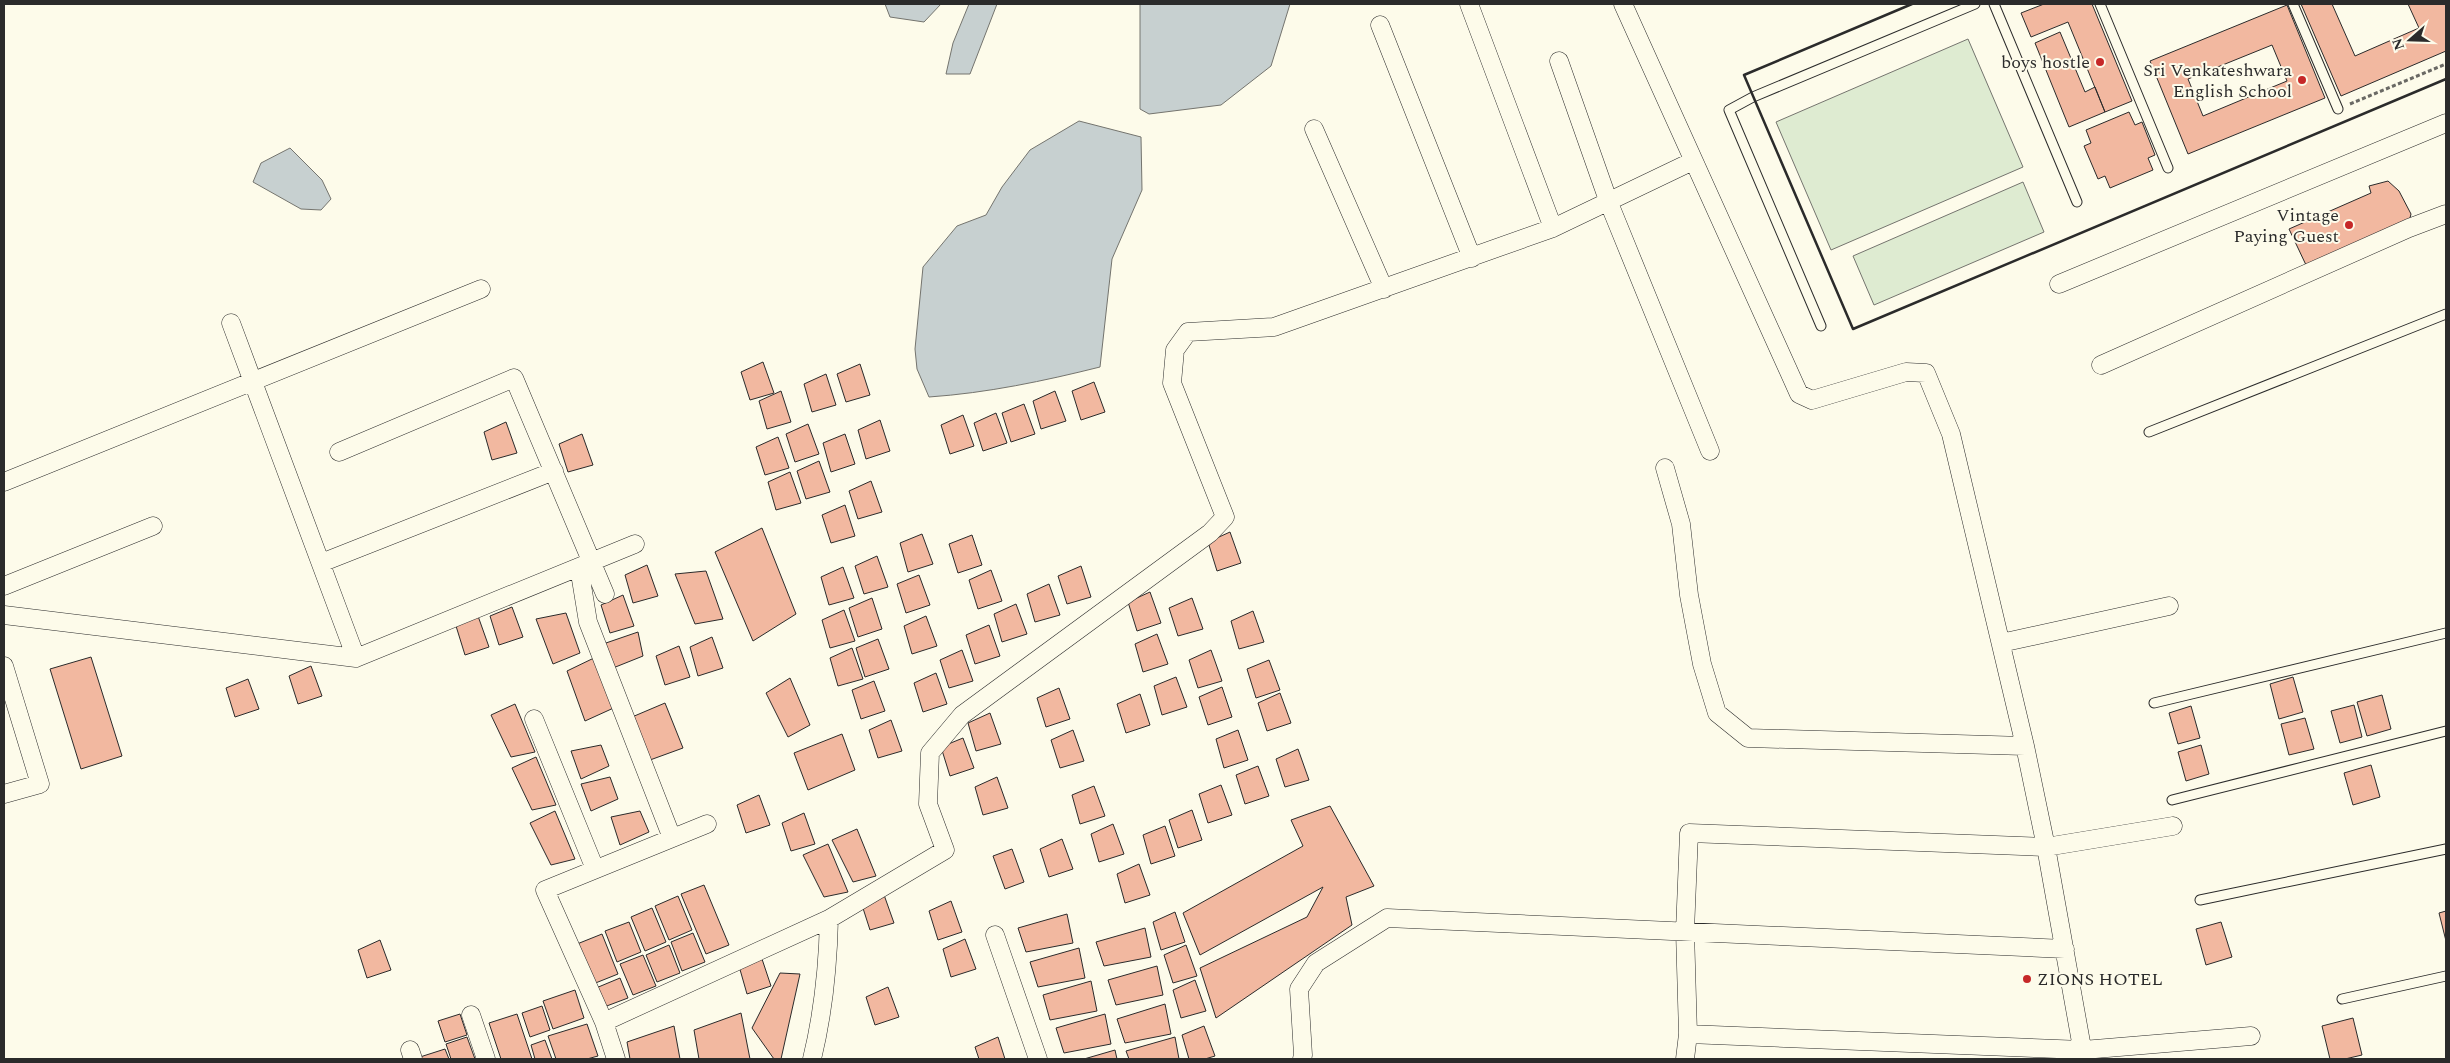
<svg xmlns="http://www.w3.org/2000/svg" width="2450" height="1063" viewBox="0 0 2450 1063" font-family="Spectral,serif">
<rect width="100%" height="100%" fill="#fdfbea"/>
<path fill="#deebd1" stroke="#74746e" d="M1968,39L2023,167L1831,250L1776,122Z
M2023,182L2044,232L1874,305L1853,256Z"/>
<path fill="#c7d0d0" stroke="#74746e" d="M885,4H941L924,22L890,17Z
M969,4H997L970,74H946L953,43Z
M1140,4H1290L1271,66L1221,105L1149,114L1140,109Z
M1079,121L1141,137L1142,190L1112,259L1100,367C1044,381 987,393 929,397L917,369L915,349L923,267L957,226L986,215L1002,187L1030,150Z
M290,148L322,180L331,199L321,210L301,209L253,182L261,163Z"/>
<path fill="#f2b8a0" stroke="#2b2b2b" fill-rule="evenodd" d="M2044,4H2092L2132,101L2105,112L2068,22L2031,37L2021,13Z
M2301,4H2332L2355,56L2419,28L2408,4H2446V51L2341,96Z
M2287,5L2325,98L2188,154L2150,61ZM2272,45L2287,81L2203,116L2188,79Z
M2060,32L2085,92L2095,87L2105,112L2069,127L2035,43Z
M2129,112L2135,125L2142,122L2155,155L2148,158L2153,170L2110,188L2105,176L2098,179L2084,146L2091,143L2086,130Z
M2388,181L2399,191L2411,214L2409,222L2306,265L2289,229L2371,193L2369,186Z
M763,362L774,393L750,400L741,372Z
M860,364L870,395L846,402L837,374Z
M826,374L836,405L812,412L804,384Z
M1094,382L1105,412L1081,420L1072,391Z
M781,391L791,422L767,429L759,401Z
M1055,391L1066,421L1041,429L1033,401Z
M1024,404L1035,434L1011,442L1002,413Z
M996,413L1007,443L983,451L974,423Z
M963,415L974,446L950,454L941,425Z
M880,420L890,451L866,459L858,430Z
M506,422L517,453L492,460L484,432Z
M808,424L819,454L795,462L786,434Z
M582,434L593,465L568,472L559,444Z
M845,434L855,464L831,472L823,443Z
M778,437L789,468L765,475L756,447Z
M819,461L830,492L806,499L797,471Z
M790,472L801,503L776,510L768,482Z
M871,481L882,512L858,519L849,491Z
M845,505L855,536L831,543L822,515Z
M762,528L796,614L753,641L715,552Z
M1230,532L1241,563L1217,571L1208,542Z
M922,534L933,564L908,572L900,543Z
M972,535L982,565L958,573L949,544Z
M877,556L888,587L864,594L855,566Z
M647,565L658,596L633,603L625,575Z
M1081,566L1091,597L1067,604L1058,576Z
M843,567L854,598L829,605L821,577Z
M991,570L1002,601L978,609L969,580Z
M706,571L723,619L695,624L675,574Z
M919,575L930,605L906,613L897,584Z
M1049,584L1060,615L1035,622L1027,594Z
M1150,592L1161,623L1137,631L1128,602Z
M623,595L634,626L610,633L601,605Z
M872,598L882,629L858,637L849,608Z
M1192,598L1203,629L1178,636L1169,608Z
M1016,604L1027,634L1002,642L994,614Z
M512,607L523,637L499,645L490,616Z
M844,610L855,641L830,648L822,620Z
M1253,611L1264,642L1239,649L1231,621Z
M566,613L580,653L553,664L536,619Z
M478,616L489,647L465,655L456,626Z
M926,616L937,646L912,654L904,626Z
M989,625L1000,656L975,664L966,635Z
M638,632L643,656L613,668L603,644Z
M1157,634L1168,664L1143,672L1135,644Z
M712,637L723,668L698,676L690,647Z
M878,639L889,669L865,677L856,648Z
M679,646L690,677L665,685L656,656Z
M852,648L863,679L838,686L830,658Z
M962,650L973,681L949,688L940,660Z
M1211,650L1222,681L1198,688L1189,660Z
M91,657L122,756L81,769L50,669Z
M596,657L618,706L585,721L567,671Z
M1269,660L1280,690L1256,698L1247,669Z
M311,666L322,696L298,704L289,676Z
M936,673L947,704L923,712L914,683Z
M1176,677L1187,707L1162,715L1154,686Z
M2293,677L2303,712L2279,719L2270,684Z
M790,678L810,725L788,737L766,693Z
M248,679L259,709L235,717L226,688Z
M874,681L885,711L861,719L852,690Z
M1222,687L1232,717L1208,725L1199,697Z
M1059,688L1070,719L1046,727L1037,698Z
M1280,693L1291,723L1267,731L1258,703Z
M1140,694L1150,725L1126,733L1117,704Z
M2382,695L2391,729L2367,736L2357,702Z
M665,703L683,748L650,760L632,717Z
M515,704L535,752L511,757L491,715Z
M2354,705L2362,737L2340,743L2331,711Z
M2191,706L2200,738L2178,744L2169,713Z
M990,713L1001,744L976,751L968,723Z
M2305,718L2314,749L2289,755L2281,724Z
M891,720L902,751L878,758L869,730Z
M1073,730L1084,761L1060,768L1051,740Z
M1238,730L1248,760L1224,768L1216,739Z
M842,734L855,770L808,790L794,753Z
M963,738L974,768L950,776L941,747Z
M601,745L609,766L581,779L571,751Z
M2201,745L2209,774L2186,781L2178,752Z
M1298,749L1309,780L1285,787L1276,759Z
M536,757L556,805L532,810L512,768Z
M2371,765L2380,797L2353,805L2344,773Z
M1258,766L1269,796L1245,804L1236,775Z
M610,777L618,799L591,811L581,784Z
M997,777L1008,808L983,815L975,787Z
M1221,785L1232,815L1208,823L1199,794Z
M1094,786L1105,816L1080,824L1072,795Z
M759,795L770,825L746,833L737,805Z
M1330,806L1374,886L1346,897L1352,925L1216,1018L1200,968L1307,917L1323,887L1200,955L1183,913L1303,846L1291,820Z
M1192,810L1202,840L1178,848L1169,820Z
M555,811L575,859L551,865L530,823Z
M640,811L649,832L620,845L611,817Z
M804,813L815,844L791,851L782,823Z
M1113,824L1124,854L1099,862L1091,834Z
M1165,826L1175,856L1151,864L1143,835Z
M857,829L876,876L853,882L832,840Z
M1062,839L1073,869L1049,877L1040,849Z
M828,844L848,892L824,897L803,855Z
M1012,849L1024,882L1005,889L993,856Z
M1139,864L1150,895L1125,903L1117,874Z
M704,885L729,945L706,954L681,894Z
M883,892L894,923L870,930L861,902Z
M678,896L692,930L669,940L655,906Z
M951,901L962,932L938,940L929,911Z
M652,908L666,942L645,951L631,917Z
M2446,911V941L2439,913Z
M1175,912L1185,942L1161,950L1153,922Z
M1067,914L1073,943L1026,952L1018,928Z
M629,922L641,952L617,962L605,931Z
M2221,922L2232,957L2206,965L2196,929Z
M1145,928L1151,957L1104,966L1096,942Z
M693,933L705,962L682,971L671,942Z
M602,934L618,974L593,984L577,944Z
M965,939L976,969L951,977L943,949Z
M380,940L391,970L367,978L358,950Z
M669,945L680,973L657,982L646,955Z
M1186,945L1197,976L1173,983L1164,955Z
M1079,948L1085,978L1038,987L1030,962Z
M643,955L656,986L633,995L620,964Z
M761,956L771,986L747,994L739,966Z
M1157,966L1163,995L1116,1005L1108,980Z
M780,973L800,974L781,1059H774L752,1028Z
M620,978L628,998L604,1007L596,988Z
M1195,980L1206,1011L1181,1018L1173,990Z
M1091,981L1097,1011L1050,1020L1043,995Z
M888,987L899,1017L875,1025L866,997Z
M575,990L584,1018L553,1029L543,1001Z
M1165,1004L1171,1034L1125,1043L1117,1019Z
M542,1006L550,1030L530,1037L522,1013Z
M741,1013L750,1059H699L694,1030Z
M460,1014L467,1035L445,1042L438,1021Z
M517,1014L532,1059H501L489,1023Z
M1105,1014L1111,1044L1064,1053L1056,1028Z
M2353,1018L2362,1055L2345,1059H2330L2322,1026Z
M587,1024L598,1056L587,1059H556L548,1036Z
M674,1026L680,1059H630L627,1042Z
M1204,1026L1215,1056L1205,1059H1189L1182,1035Z
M467,1037L475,1059H451L446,1044Z
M998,1037L1005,1059H979L975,1047Z
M1175,1037L1179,1059H1129L1126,1051Z
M545,1040L552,1059H535L531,1045Z
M445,1049L449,1059H421L420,1057Z
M1115,1050L1117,1059H1084Z"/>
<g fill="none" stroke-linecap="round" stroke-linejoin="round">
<defs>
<path id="lane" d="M1994,4L2077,202
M2100,4L2168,168
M2293,4L2338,109
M1821,326L1729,110L1753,97L1975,4
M2149,432L2446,314
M2154,703L2446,633
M2172,800L2446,731
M2200,900L2446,849
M2342,999L2446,976"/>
<path id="street" d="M1469,4L1553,228
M1623,4L1799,394L1812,400L1906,372L1926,373L1951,434L2025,746L2046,847L2084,1059
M1380,25L1472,258
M1559,61L1609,203L1710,451
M1314,129L1384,289
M2059,284L2446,123
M231,323L356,658
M2101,365L2409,228L2446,214
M339,452L514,378L605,594
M1665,468L1681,524L1689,595L1702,664L1717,713L1748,738L2025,746
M4,482L481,289
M321,563L554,471
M579,567L588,622L672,838
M4,586L153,526
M4,615L356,658L635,544
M2001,643L2169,606
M4,666L40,784L4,794
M534,719L595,869
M995,935L1038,1059
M471,1015L486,1059
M604,1022L829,919
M1688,1034L2083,1050L2251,1036
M410,1050L413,1059
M616,1059L604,1022L545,890L707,824
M812,1059C823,1014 828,966 829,919L945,850L928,804L930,753L962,715L1210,533L1225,517L1172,383L1175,350L1188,332L1274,327L1553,228L1693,161
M1302,1059L1303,1055L1299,989L1316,963L1387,918L2065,949
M1685,1059L1688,1034L1685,931L1689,833L2046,847L2173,826"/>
</defs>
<use href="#lane" stroke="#2b2b2b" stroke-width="11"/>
<use href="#street" stroke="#2b2b2b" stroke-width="19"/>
<path stroke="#6a6964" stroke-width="3" stroke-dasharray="4 2.5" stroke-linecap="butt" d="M2350,104L2446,64"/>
<use href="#lane" stroke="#fdfbea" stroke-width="9"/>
<use href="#street" stroke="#fdfbea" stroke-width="18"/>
<path stroke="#2b2b2b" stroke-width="2.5" d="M1912,4L1744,75L1853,329L2446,79"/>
</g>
<g fill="#c62828" stroke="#fdfbea" stroke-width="2">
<circle cx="2100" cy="62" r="5"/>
<circle cx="2302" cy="80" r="5"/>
<circle cx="2349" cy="225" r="5"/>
<circle cx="2027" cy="979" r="5"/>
</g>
<g text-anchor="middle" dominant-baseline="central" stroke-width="4" stroke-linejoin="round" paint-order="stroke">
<g font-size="18" fill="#2b2b2b" stroke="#fdfbea" text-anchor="end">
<text x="2090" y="62">boys hostle</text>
<text x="2292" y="70">Sri Venkateshwara<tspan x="2292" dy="21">English School</tspan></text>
<text x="2339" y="215">Vintage<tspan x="2339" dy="21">Paying Guest</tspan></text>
<text x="2037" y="979" text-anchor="start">ZIONS HOTEL</text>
</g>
</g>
<rect width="2450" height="1063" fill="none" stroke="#2b2b2b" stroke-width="10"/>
<g transform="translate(2410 40) rotate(250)" stroke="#fdfbea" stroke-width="4" paint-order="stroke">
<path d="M0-4L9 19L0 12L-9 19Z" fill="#2b2b2b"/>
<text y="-8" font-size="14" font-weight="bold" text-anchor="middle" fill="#2b2b2b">N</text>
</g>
</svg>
